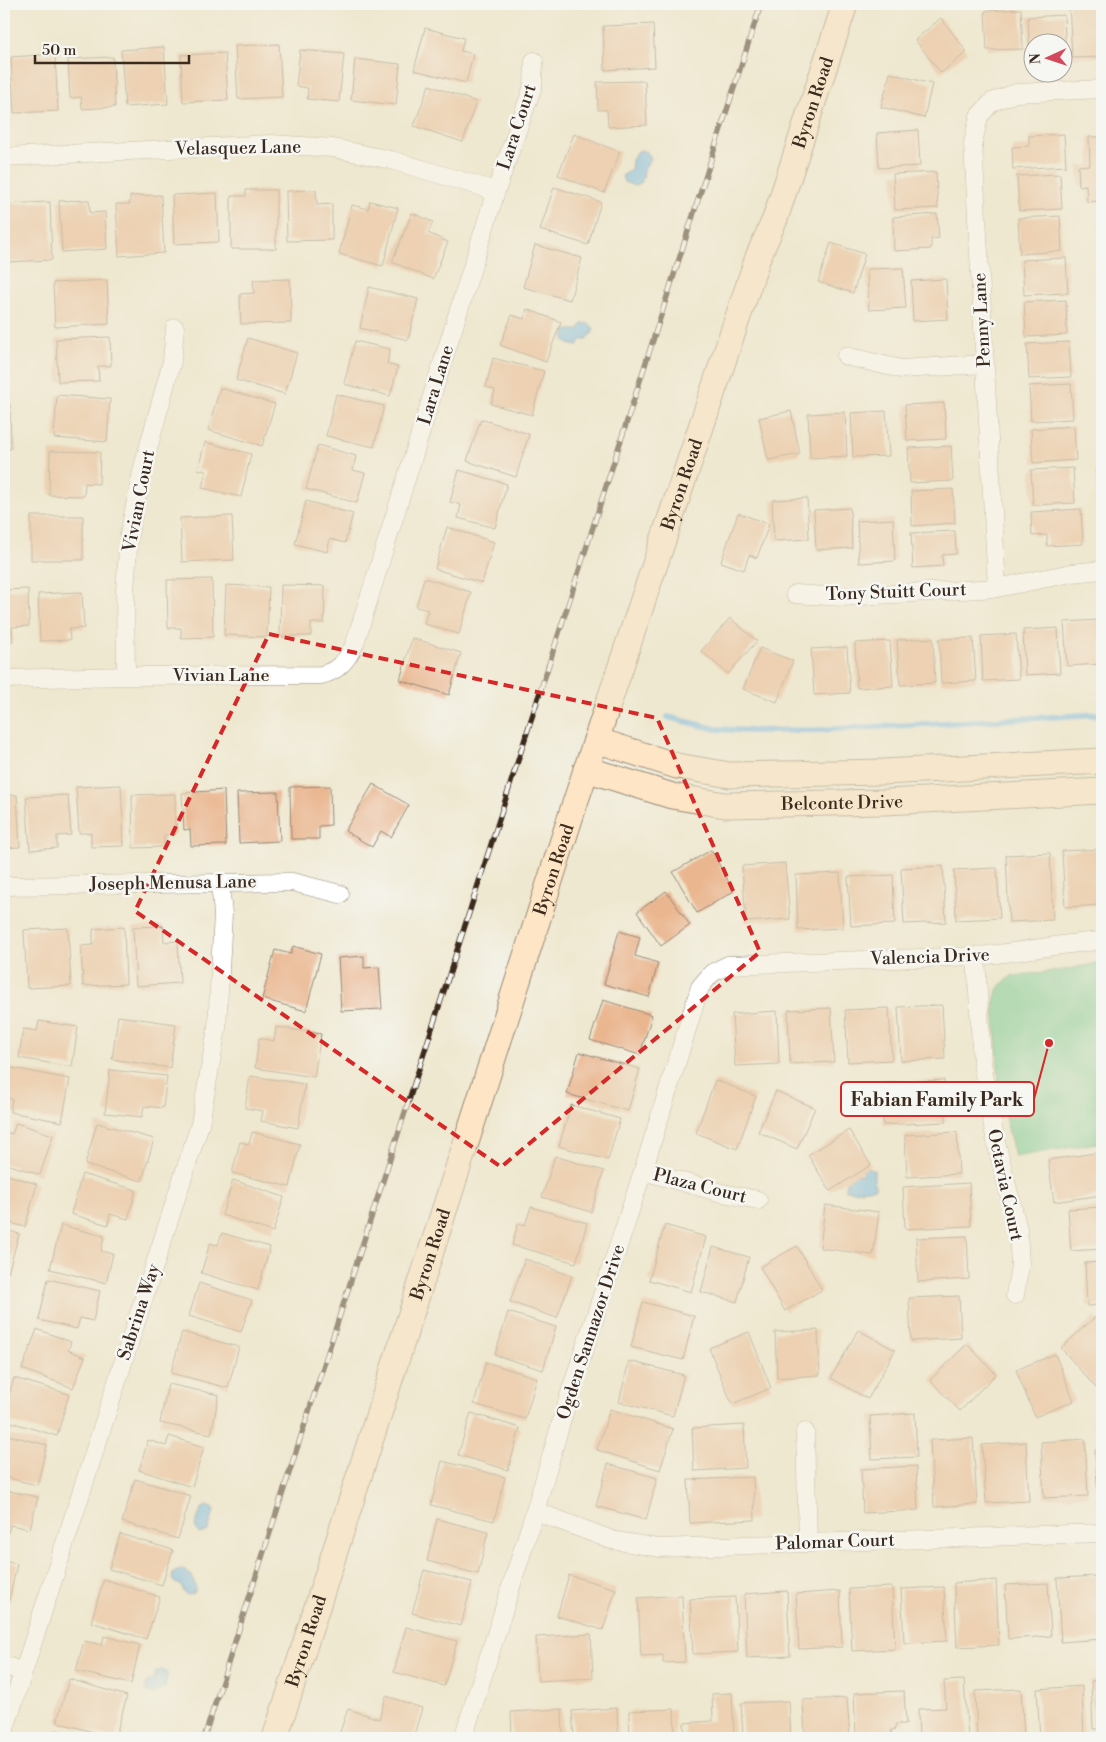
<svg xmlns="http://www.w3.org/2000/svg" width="1106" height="1742" viewBox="0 0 1106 1742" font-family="'Libre Bodoni',serif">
<rect width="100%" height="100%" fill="#f6f6f2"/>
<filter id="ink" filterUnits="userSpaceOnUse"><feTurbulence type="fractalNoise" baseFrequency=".02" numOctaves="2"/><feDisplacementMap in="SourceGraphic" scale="10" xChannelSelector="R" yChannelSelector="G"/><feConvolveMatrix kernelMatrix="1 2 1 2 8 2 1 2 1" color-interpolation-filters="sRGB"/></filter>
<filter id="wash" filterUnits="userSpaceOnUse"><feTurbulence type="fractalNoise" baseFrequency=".0096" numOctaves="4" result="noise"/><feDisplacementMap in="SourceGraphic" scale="20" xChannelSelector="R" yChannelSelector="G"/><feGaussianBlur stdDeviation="1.12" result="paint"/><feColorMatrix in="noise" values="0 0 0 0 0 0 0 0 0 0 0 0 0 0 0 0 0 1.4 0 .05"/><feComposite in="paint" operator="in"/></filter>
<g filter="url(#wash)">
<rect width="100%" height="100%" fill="#efe8d0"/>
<path fill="#70ca92" stroke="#567a58" d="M1102,962V1142L1015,1157L1004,1112L999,1084L994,1002C996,990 1002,982 1012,976L1064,970Z"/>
<path fill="#70b7e7" stroke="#567082" d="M642,150L648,153L651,160L645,167L642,182L634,186L624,182L622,176L631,170L632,160L638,151Z
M583,323C588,324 591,323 594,329L592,334L588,337L587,339L581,340L577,346L568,344L564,339L566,330H578Z
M867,1167L874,1170V1180L876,1187L875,1188L852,1191L846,1190L845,1187L846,1182L850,1180L852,1175L862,1174L863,1169Z
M206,1506L212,1508L214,1511L208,1531L199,1534L195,1526L201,1509Z
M182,1569L192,1576L196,1589L194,1593L189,1595L185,1594L181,1585L175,1583L172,1579L173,1573Z
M163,1670L166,1672L167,1676L165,1687L153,1694L148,1693L145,1687L146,1682L154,1680L156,1672Z"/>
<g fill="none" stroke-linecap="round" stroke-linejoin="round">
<path stroke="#70b7e7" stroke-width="6" d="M668,717L716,729L752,731L819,730L1102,714"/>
</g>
<g id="blocks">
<path fill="#eab68f" d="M1069,4H1102V57L1072,58Z
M1021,9L1023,49L987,50L985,11Z
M1064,15L1066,56H1064V42H1034V57L1030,58L1028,17Z
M941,18L967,52L941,73L915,40Z
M653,24L655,67L605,70L603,26Z
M425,28L464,38L461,51L473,54L466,83L414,70Z
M279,44L282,97L238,99L235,46Z
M164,47L168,104L125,107L121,50Z
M300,50L344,54L339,102L307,99L308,88L296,86Z
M225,53L228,100L183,102L181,55Z
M55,54L58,111L14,113L11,57Z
M113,57L115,107L82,109L81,97L70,98L68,59Z
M355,59L400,64L396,105L351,100Z
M890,73L932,84L924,118L881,107Z
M645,81L647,125L608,127L607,110H598L597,82Z
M429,85L476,102L463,142L414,126Z
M918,130L920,166L879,168L877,133Z
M574,134L620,152L604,193L558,175Z
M1064,134L1066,166L1013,169L1012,147L1029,146V136Z
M1089,137H1102V201L1087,202L1086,185L1079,186L1078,166L1090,165Z
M936,172L938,208L895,210L893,174Z
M1060,174L1062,209L1019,211L1017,176Z
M554,187L601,202L588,245L540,230Z
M246,190H276V249H231V196H246Z
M316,190L317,205L332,204V240L287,241L286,191Z
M217,193L219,242L174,244L172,195Z
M161,195L164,253L119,256L116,204H130V196Z
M89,200L90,213L105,212L107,249L62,252L59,201Z
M370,201L398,208L383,266L339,254L352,205L368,209Z
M50,202L52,260L6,262L4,204Z
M412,213L433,222L428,233L448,242L433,279L392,262Z
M937,214L939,238L931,239V249L894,251L893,217Z
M1060,216L1062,251L1020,254L1018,218Z
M831,243L865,254L853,293L818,282Z
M535,245L582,258L570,300L523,287Z
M1066,258L1068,293L1024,295L1022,260Z
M903,268L906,308L869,310L867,269Z
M290,279L291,323L241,324L240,294L254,293L253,280Z
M946,279L948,319L913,321L911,281Z
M107,280L109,324L55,327L53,283Z
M369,287L418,299L408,340L360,328Z
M1066,300L1067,335L1026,337L1024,302Z
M527,309L561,322L546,362L500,345L512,315L524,319Z
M110,337L111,366H98L99,381L58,382L56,339Z
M248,338L297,353L285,394L236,380Z
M355,341L390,349L387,364L398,367L390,396L344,384Z
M1069,342L1071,377L1029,379L1027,344Z
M493,358L544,371L532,415L491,404L495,390L486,387Z
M1071,384L1073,419L1031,421L1029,386Z
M220,388L275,404L262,446L208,430Z
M336,394L384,406L374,447L326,436Z
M57,395L110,399L107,442L54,438Z
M944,403L946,439L907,441L905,405Z
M4,404H10L11,449H4Z
M791,411L800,454L768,460L759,418Z
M886,411L889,456L853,457L851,413Z
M845,412L847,456L810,458L808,414Z
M481,419L529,434L516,477L467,461Z
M1074,426L1076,460L1033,463L1031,429Z
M205,442L251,454L241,497L202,488L206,471L198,469Z
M318,445L356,456L353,470L365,473L357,503L306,489Z
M951,446L953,481L910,483L908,448Z
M50,451L100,452L99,484L85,483L84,496L49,495Z
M1073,468L1075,503L1033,505L1031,470Z
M459,470L507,484L495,528L458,518L461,505L450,502Z
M1096,470H1102V532H1099Z
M953,489L955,523L912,526L911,491Z
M807,498L809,539L774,541L772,500Z
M306,501L353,514L345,543L330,539L327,552L295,544Z
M850,508L852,548L816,550L814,510Z
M1081,509L1083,544L1047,546V535L1032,536L1031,512Z
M738,513L769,524L757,558L749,555L744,570L721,562Z
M31,516H83V560H31Z
M232,516L234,560L182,562L180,518Z
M893,519L895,561L859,563L857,521Z
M447,527L494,542L482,583L435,569Z
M955,531L956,554L942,555L943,566L913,568L911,533Z
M424,578L471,592L459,634L424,624L428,610L416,607Z
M212,579L213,637L181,638V628H168L167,580Z
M226,585L269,587L267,637L224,635Z
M281,585L325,586L324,623H311V636H280Z
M28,589L29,626L12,627L13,641H4V590Z
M82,592L84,628L69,629L70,640L40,641L38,594Z
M730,618L757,641L728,674L701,651Z
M1099,620L1102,664L1067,666L1064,622Z
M1058,628L1060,673L1025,675L1023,630Z
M1016,634L1019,679L983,681L981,636Z
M412,638L461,653L449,695L400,680Z
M933,638L935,683L900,685L897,640Z
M973,638L976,681L941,683L939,639Z
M890,641L893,686L857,688L855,643Z
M847,647L850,693L814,695L811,649Z
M760,648L793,661L777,702L743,689Z
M373,784L409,805L391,837L381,831L372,847L345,831Z
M121,785L124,846L91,847V833H79L76,787Z
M330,786L331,825L319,826V839H291L290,787Z
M224,790L226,845L191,846L190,829L184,830L182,793Z
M278,792L280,841L239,843L237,793Z
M175,794V835H164V847L133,848L132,795Z
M4,795H17L20,847L4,848Z
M68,795L71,835L57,836V848L30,850L26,797Z
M1102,849V905L1065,907L1062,851Z
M711,850L734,891L697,913L673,872Z
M1050,853L1053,920L1009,922L1006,855Z
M785,863L790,919L746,922L742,866Z
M943,866L946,922L904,924L901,868Z
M997,868L1000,918L956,920L954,870Z
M840,873L843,928L798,930L796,875Z
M893,875L895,924L851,926L848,877Z
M666,891L690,925L661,946L637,912Z
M163,926L164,942L178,941L180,983L136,986L133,927Z
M124,927L126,984L83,986L81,946L93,945V929Z
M68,928L71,986L27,988L24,930Z
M619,931L640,937L635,956L658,963L649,997L604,984Z
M293,946L321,954L306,1011L262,999L275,950L291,954Z
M364,956V968L379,967L382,1009L341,1011L338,958Z
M603,1000L652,1015L640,1055L590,1040Z
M942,1005L945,1059L901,1061L898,1007Z
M831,1008L834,1062L790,1064L788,1010Z
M889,1008L892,1060L848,1062L845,1010Z
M777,1011L779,1064L735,1066L732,1014Z
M118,1016L176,1024L170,1068L112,1059Z
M39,1021L78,1027L72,1067L19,1058L23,1029L37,1031Z
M276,1027L321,1034L314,1077L255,1068L259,1038L274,1041Z
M579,1052L640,1069L628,1111L567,1094Z
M12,1068L70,1079L62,1122L10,1112L12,1099L6,1097Z
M110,1070L167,1076L163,1108L144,1106L142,1117L105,1113Z
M250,1076L305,1084L298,1128L261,1121L263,1111L245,1108Z
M715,1080L756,1096L737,1149L696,1133Z
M944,1080L946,1122L883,1125L881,1083Z
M776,1091L815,1108L797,1149L758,1132Z
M571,1105L620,1119L608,1160L559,1146Z
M16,1123L53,1135L40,1175L4,1163V1131L12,1134Z
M97,1123L154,1139L142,1181L85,1165Z
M849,1130L871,1165L830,1191L808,1155Z
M252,1132L300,1144L290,1187L232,1173L240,1142L249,1144Z
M957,1132L959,1174L907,1177L905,1135Z
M1102,1152V1195L1054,1202L1048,1160Z
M555,1156L604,1171L591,1212L542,1197Z
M4,1174L37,1184L25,1227L4,1221Z
M82,1174L136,1190L128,1219L110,1214L108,1225L71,1214Z
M233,1180L284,1197L273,1232L222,1215Z
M969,1183L971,1226L905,1229L903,1187Z
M825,1205L879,1212L873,1255L820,1248Z
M531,1207L587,1223L576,1263L512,1245L518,1223L525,1225Z
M1102,1207V1249L1071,1251L1068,1209Z
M61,1225L104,1236L101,1251L113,1254L106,1283L50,1269Z
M665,1225L706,1237L691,1292L649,1280Z
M4,1229L19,1234L8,1273L4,1271Z
M222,1233L270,1247L258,1290L201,1273L210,1243L218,1245Z
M967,1236L969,1279L918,1282L916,1238Z
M797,1246L822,1290L785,1311L760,1267Z
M713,1247L749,1257L737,1302L701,1292Z
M525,1259L572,1276L557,1318L510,1302Z
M1102,1262V1305L1087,1306L1085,1263Z
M48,1279L100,1291L93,1321L80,1318L77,1329L39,1320Z
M199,1283L252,1300L241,1332L189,1316Z
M959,1296L961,1338L911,1341L909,1298Z
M643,1302L694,1316L683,1360L631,1347Z
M508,1312L556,1327L543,1370L495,1355Z
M1095,1317L1102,1326V1382L1096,1388L1061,1348Z
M37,1329L71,1342L68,1350L85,1357L73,1388L22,1369Z
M818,1330L820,1375L777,1378L775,1332Z
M858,1330L895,1350L868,1399L831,1378Z
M182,1332L239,1347L228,1388L171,1373Z
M749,1332L771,1388L732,1404L709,1348Z
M967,1344L996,1374L960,1411L930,1380Z
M1055,1354L1074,1401L1035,1417L1016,1370Z
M629,1361L684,1375L673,1416L619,1402Z
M486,1362L537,1378L525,1419L474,1404Z
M14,1378L69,1394L57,1436L4,1420V1412Z
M168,1384L219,1395L211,1434L160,1423Z
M610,1409L673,1429L660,1470L597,1450Z
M471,1413L520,1428L508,1470L458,1455Z
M915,1413L917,1457L872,1459L870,1416Z
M744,1425L746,1468L694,1471L692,1428Z
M4,1434L47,1445L37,1485L4,1477Z
M169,1436L204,1447L192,1487L139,1470L148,1440L166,1446Z
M973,1438L977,1504L934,1507L930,1440Z
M1085,1439L1088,1496L1044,1498L1041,1442Z
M1026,1442L1029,1501L986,1503L982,1445Z
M1095,1450H1102V1501H1098Z
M442,1461L505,1477L494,1521L431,1505Z
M608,1464L657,1478L646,1520L596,1506Z
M916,1466L918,1510L863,1513L861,1469Z
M753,1477L755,1520L690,1523L688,1480Z
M135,1479L191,1496L178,1539L122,1522Z
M4,1490L38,1497L30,1529L10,1525L8,1533L4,1532Z
M437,1519L488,1532L478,1574L427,1561Z
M120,1534L173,1550L162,1585L109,1569Z
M4,1561L17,1564L8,1605L4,1604Z
M424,1570L472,1582L461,1626L412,1613Z
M569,1575L616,1589L603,1630L557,1616Z
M1100,1576L1102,1639L1061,1642L1057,1578Z
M104,1579L160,1597L146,1639L91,1622Z
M996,1580L999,1645L957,1647L954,1583Z
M1048,1583L1051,1636L1008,1639L1005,1585Z
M892,1587L895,1649L852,1651L849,1589Z
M944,1587L947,1641L904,1643L901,1589Z
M787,1591L790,1656L747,1658L744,1594Z
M840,1591L842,1647L799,1649L796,1594Z
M682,1595L685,1662L663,1663V1655L641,1656L638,1598Z
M735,1597L738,1652L693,1654L690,1599Z
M406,1627L457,1641L444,1686L394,1672Z
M591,1634L593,1678L538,1681L536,1637Z
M104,1636L140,1645L131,1684L76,1671L84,1641L102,1645Z
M69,1679L127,1696L115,1738L57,1722Z
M964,1680L968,1738H919L918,1709L946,1708L944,1681Z
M1102,1680V1729H1093L1091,1681Z
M1082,1686L1084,1738H1040L1037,1689Z
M1021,1689L1024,1738H977L975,1691Z
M904,1691L906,1724H896L894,1730H891L892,1738H856L854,1693Z
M732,1693L734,1738H685L684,1723L713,1721L712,1694Z
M386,1696L422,1708L413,1738H358L340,1732L348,1709L379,1719Z
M847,1698L850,1738H805L803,1700Z
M789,1701L791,1738H743L741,1703Z
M617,1708L618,1738H574L572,1711Z
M562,1709L563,1738H512L511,1712Z
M674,1709L675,1738H630L629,1711Z
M57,1730L81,1738H54Z"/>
</g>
</g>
<g filter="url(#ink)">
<use href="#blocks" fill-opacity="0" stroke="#958977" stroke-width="1"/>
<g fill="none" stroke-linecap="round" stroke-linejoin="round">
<defs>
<path id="street" d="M4,157L271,144L333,148L391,160L496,191
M846,356L901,369L985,364
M997,588L973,143L979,116L992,102L1016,93L1102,89
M795,594L843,597L997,588L1072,573L1102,570
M126,676L125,591L129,534L143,467L172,361L175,328
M4,679L126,676L321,675C339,671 348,659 355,643L496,191L533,86L534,61
M4,886L292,882L340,894
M976,956L982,1063L995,1138L1018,1229L1020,1265L1015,1295
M643,1171L722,1193L758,1200
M805,1432L808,1543
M535,1511L612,1540L659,1548L1102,1533
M4,1665L23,1672
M4,1732L200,1124L217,1028L223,914L220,883
M463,1738L535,1511L569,1396L643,1171L700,987L712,973L728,965L976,956C1019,953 1060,943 1102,941"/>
<g id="secondary">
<path d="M596,740L677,766L730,775L883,772L1102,761"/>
<path id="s1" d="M586,769L672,796L725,805L885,802L1102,791"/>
<path id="s2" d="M275,1738L574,806L758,257L775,219L845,4"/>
</g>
</defs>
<use href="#street" stroke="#958977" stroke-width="19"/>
<use href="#secondary" stroke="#958977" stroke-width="27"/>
<use href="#street" stroke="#fff" stroke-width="18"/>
<use href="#secondary" stroke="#fee5c5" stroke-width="25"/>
<defs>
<path id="rail" d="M204,1738L761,4"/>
</defs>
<use href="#rail" stroke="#3b2a1e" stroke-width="5.5"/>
<use href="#rail" stroke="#f6f6f2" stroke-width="4" stroke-dasharray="11" stroke-linecap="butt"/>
</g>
</g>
<path d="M0 0H1106V1742H0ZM269,634L657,718L760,952L501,1167L135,911Z" fill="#efe8d0" fill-opacity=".55" fill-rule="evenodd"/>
<path fill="none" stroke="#d62828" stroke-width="4" stroke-dasharray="10 6" stroke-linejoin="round" d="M269,634L657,718L760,952L501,1167L135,911Z"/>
<g text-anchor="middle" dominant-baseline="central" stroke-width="5" stroke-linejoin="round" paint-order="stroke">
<g font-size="18" fill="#3b2a1e" stroke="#f6f6f2">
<text stroke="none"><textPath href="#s2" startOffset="1722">Byron Road</textPath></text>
<text transform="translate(517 127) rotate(-72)">Lara Court</text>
<text transform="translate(238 148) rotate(-1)">Velasquez Lane</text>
<text transform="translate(982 320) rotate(-93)">Penny Lane</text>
<text transform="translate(436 385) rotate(-73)">Lara Lane</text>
<text stroke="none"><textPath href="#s2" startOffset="1318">Byron Road</textPath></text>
<text transform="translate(139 501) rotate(-79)">Vivian Court</text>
<text transform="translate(896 592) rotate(-2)">Tony Stuitt Court</text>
<text x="221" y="675">Vivian Lane</text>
<text stroke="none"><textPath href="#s1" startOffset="261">Belconte Drive</textPath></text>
<text stroke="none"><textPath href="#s2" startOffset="912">Byron Road</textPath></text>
<text transform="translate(173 883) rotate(-1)">Joseph Menusa Lane</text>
<text transform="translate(930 957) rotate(-2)">Valencia Drive</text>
<text transform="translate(1005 1185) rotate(78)">Octavia Court</text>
<text transform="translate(700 1186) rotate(14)">Plaza Court</text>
<text stroke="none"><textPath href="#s2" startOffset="508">Byron Road</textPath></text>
<text transform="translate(139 1312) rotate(-72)">Sabrina Way</text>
<text transform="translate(591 1332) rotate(-72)">Ogden Sannazor Drive</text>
<text transform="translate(835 1542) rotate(-2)">Palomar Court</text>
<text stroke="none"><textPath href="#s2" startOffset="102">Byron Road</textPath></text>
</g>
</g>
<path fill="none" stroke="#d62828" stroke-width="2" d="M1049 1043L1034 1099"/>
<circle fill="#d62828" stroke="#f6f6f2" stroke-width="2" cx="1049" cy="1043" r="5"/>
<rect fill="#f6f6f2" stroke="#d62828" stroke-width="2" x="841" y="1082" width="193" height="34" rx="5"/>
<g font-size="19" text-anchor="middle" font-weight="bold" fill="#3b2a1e">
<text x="937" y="1106">Fabian Family Park</text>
</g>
<rect width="1106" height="1742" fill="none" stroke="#f6f6f2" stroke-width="20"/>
<g transform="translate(1048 58) rotate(267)"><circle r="24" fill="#f6f6f2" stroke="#aba49d"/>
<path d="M0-4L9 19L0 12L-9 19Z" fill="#d1495b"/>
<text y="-8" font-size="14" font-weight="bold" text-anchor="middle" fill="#3b2a1e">N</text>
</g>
<path d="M35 55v8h154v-8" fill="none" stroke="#3b2a1e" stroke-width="2.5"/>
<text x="42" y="55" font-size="15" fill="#3b2a1e" stroke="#f6f6f2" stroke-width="4" paint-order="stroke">50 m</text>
</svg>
